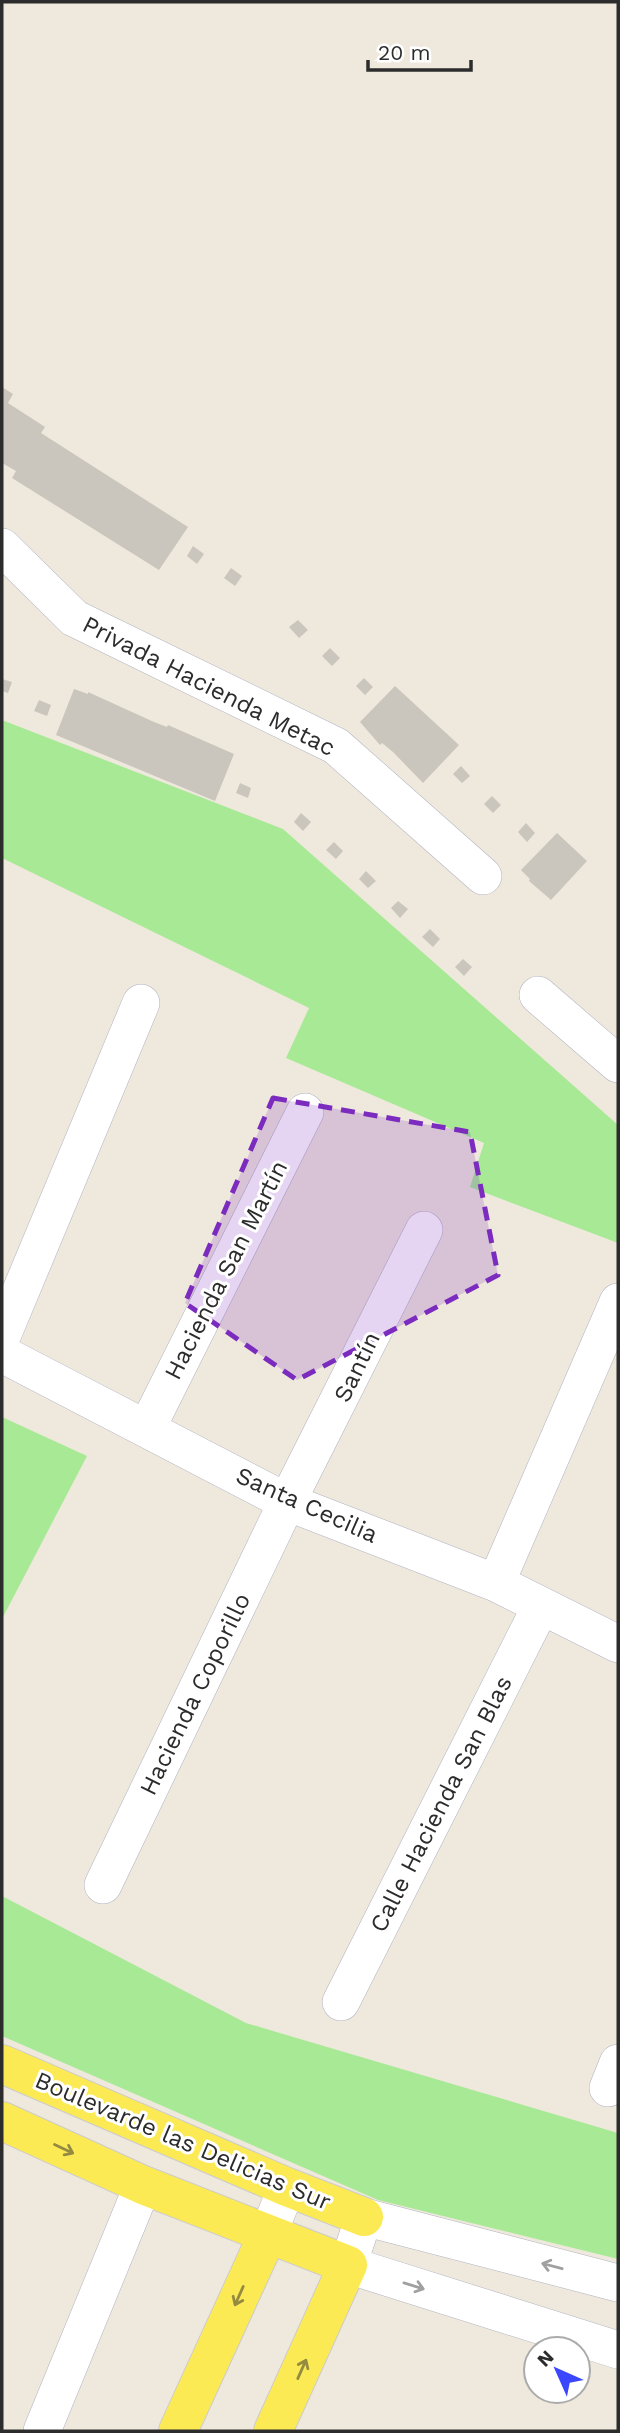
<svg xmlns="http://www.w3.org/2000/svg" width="620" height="2433" viewBox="0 0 620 2433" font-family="'Work Sans',sans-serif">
<rect width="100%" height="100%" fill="#efe9dd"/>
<path fill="#a8e996" d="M2,720L283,829L618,1125V1243L470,1187L484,1143L286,1058L309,1008L2,858Z
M2,1417L87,1456L2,1619Z
M2,1896L246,2023L618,2133V2259L378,2200L2,2036Z"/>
<path fill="#cac6bd" d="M2,387L13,394L8,403L45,427L41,433L188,527L159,570L12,478L16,471L2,463Z
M193,546L204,554L197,564L187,556Z
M231,568L242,576L235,586L224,578Z
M298,620L308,630L299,638L289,627Z
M330,648L340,658L332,666L322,656Z
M364,678L373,687L365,695L356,686Z
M2,679L12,682L8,693L2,691Z
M395,686L459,745L423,783L393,752L382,743L380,745L360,722Z
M74,689L88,694V692L154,722L167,727L168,725L234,754L215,801L56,735Z
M39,700L51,705L47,716L34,711Z
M461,766L470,776L462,783L453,774Z
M240,783L251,788L248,798L236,793Z
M492,796L501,805L493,813L484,804Z
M301,813L311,822L303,831L294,822Z
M526,823L535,833L527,842L518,832Z
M557,833L587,861L551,900L529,881L530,879L521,870Z
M334,842L343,851L336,859L326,850Z
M366,871L376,881L368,888L359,879Z
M398,901L408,909L400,918L391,908Z
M430,929L440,939L433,947L422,937Z
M463,959L472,967L464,976L455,967Z"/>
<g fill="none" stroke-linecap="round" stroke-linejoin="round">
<defs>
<path id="minor" d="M2,547L74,618L336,746L483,876
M538,995L618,1064
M2,1336L141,1003
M2,1354L287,1502L496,1583L618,1644
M147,1428L305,1112
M496,1583L618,1302
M103,1885L287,1502L424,1230
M341,2002L541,1606
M608,2088L618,2063
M268,2234L287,2187
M618,2283L364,2217L348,2265L618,2350
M42,2431L143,2185"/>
<path id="major" d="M2,2064L287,2187L364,2217
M2,2121L143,2185L348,2265L273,2431
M178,2431L268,2234"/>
</defs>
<use href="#minor" stroke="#b1b2c1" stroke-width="38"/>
<use href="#major" stroke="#ccc" stroke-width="40"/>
<use href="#minor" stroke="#fff" stroke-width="37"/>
<use href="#major" stroke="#fcea55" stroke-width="38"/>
</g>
<defs><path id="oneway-shaft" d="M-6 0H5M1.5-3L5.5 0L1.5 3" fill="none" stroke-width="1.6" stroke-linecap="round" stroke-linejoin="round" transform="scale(1.75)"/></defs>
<g stroke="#948b40">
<use href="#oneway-shaft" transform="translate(64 2149) rotate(25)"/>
<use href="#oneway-shaft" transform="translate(239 2296) rotate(114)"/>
<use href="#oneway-shaft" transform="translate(302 2369) rotate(-66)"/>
</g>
<g stroke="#a0a0a0">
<use href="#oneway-shaft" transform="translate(552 2266) rotate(-165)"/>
<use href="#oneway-shaft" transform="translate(414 2286) rotate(17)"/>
</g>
<path fill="#7b2cbf" fill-opacity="0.2" stroke="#7b2cbf" stroke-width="5" stroke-dasharray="14 9" stroke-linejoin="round" d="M273,1098L470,1132L498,1275L297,1380L185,1303Z"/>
<g text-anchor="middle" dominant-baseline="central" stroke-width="6" stroke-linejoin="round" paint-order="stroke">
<g font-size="24" fill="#2c2c2c" stroke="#fff">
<text transform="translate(209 686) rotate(27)">Privada Hacienda Metac</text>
<text transform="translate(226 1270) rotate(-63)">Hacienda San Martín</text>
<text transform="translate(357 1367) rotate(-64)">Santín</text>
<text transform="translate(307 1505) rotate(24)">Santa Cecilia</text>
<text transform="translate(195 1694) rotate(-64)">Hacienda Coporillo</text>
<text transform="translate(441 1804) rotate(-63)">Calle Hacienda San Blas</text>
<text transform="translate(183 2141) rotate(23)">Boulevarde las Delicias Sur</text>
</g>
</g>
<rect width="620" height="2433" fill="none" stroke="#2c2c2c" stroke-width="7"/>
<g transform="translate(557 2370) rotate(315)"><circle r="33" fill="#ffffff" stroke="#ababab" stroke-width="2"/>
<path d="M0-5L12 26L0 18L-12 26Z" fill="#3a47ff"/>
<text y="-10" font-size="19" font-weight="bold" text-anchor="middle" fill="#2c2c2c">N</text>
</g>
<path d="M368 60v10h103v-10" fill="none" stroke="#2c2c2c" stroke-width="3.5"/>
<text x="378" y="60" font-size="21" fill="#2c2c2c" stroke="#ffffff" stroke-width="5" paint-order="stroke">20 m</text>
</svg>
